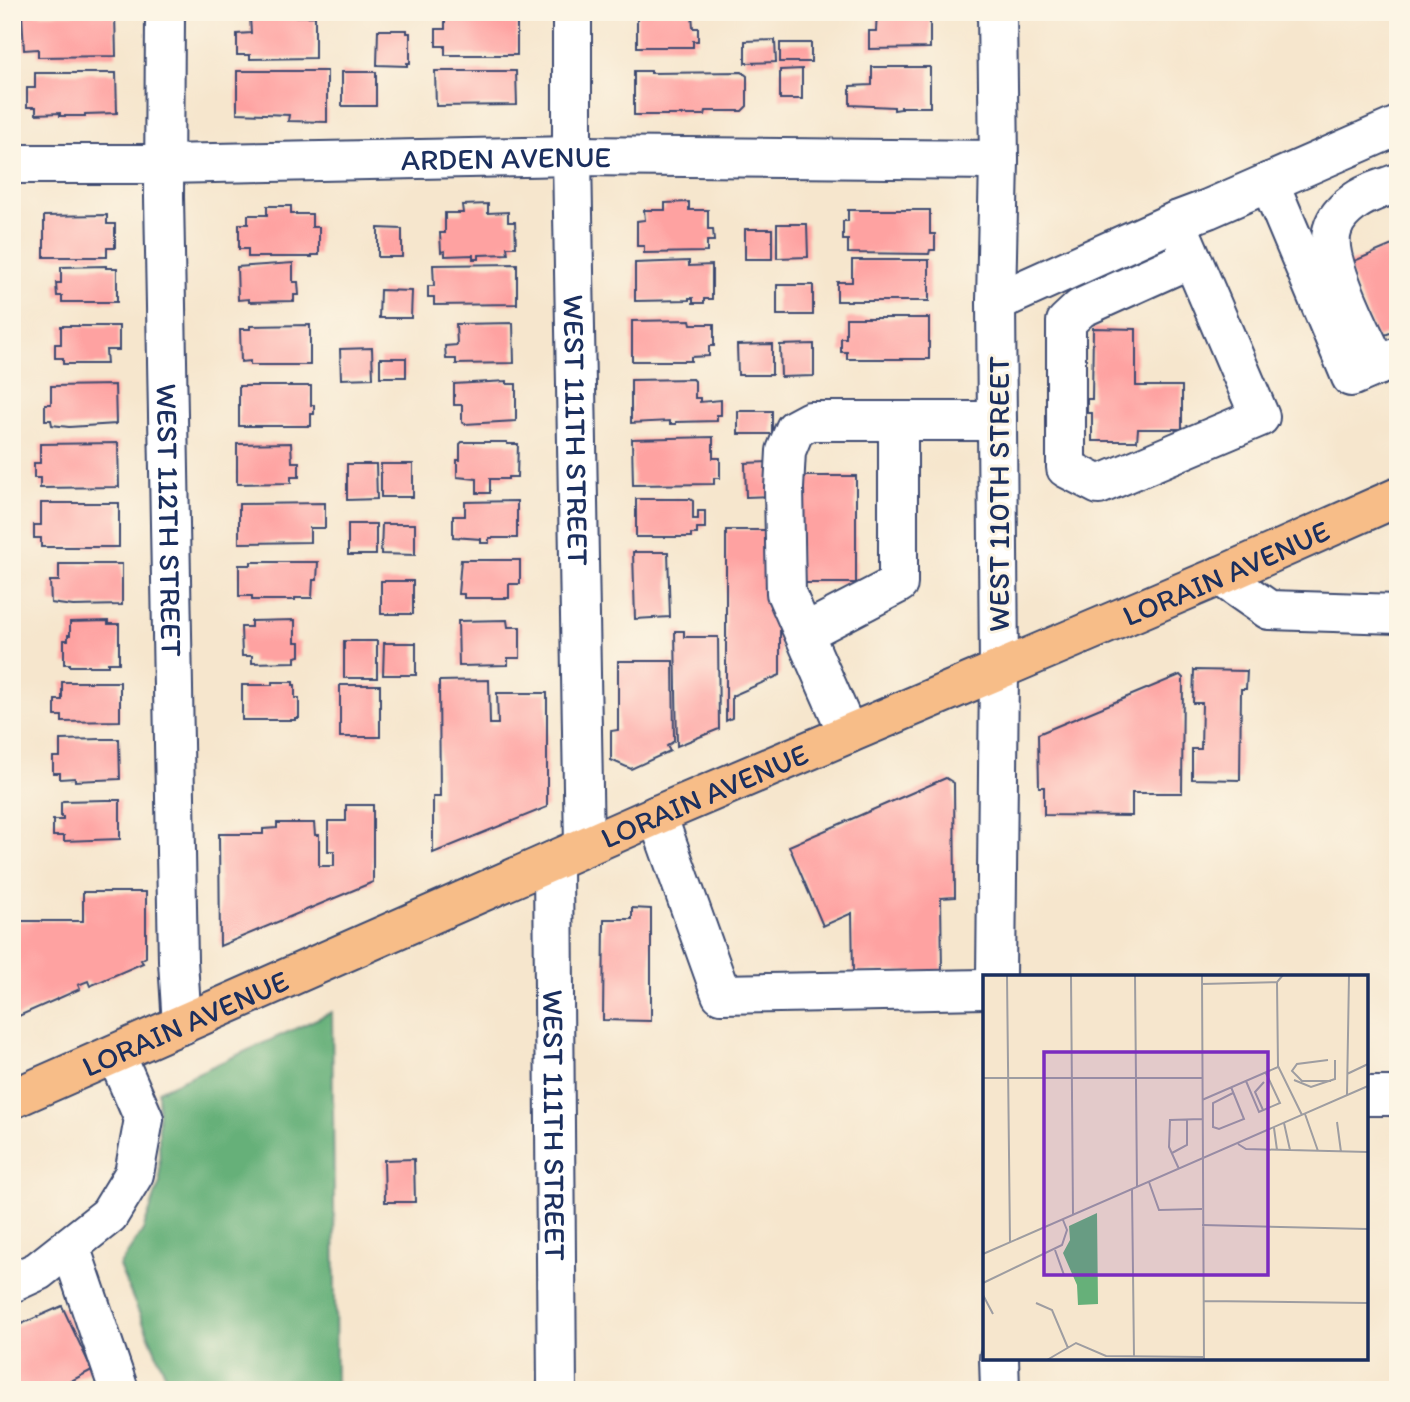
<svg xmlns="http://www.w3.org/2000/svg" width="1410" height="1402" viewBox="0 0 1410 1402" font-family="Itim,sans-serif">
<rect width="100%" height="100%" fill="#fcf5e5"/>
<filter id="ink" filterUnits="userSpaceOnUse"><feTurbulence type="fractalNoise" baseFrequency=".0143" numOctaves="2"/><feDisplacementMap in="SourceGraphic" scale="14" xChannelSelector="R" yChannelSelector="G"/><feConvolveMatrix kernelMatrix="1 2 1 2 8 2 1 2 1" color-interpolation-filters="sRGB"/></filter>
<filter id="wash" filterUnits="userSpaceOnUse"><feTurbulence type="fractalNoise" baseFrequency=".00686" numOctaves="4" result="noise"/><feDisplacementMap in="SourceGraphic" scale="28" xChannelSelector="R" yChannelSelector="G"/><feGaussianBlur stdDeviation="1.57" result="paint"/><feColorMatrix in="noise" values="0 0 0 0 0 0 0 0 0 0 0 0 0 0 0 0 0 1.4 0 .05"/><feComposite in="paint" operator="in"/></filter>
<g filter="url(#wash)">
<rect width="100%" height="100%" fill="#f6e6cd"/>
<path fill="#66b079" stroke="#40706c" stroke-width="2" d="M332,1012L336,1390H172L119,1266L143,1230L160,1182L158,1091Z"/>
<g id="blocks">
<path fill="#fea2a1" d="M445,12H517V55H445V46H436V29H445Z
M637,12H692L693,28H698V41H693V47H637Z
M877,12H930V48L869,49V31H876Z
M22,14H115L116,56L38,57V49L24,50Z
M315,16V58L250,59V55H237V34L251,33L250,17Z
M378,30H407V33H410V63H407V66L377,65Z
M775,40L776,62L745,63V41Z
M780,43H811V62H780Z
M872,67H930V107H901V109L894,110V107L850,105V86L872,85Z
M802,69V99H780V70Z
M237,71H327V122L288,121L289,115L237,113Z
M435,71H516L517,105L436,106Z
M634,71H651V73L742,72L747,76V106L742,111H706L705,115H634Z
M342,72H376V106H342Z
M35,73H116L117,113L85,114V116H60V113L36,114V107H27V88H35Z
M689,202V210H708V229H713L714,241H707V252L644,253V246H637V221L645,220L644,210H665V203Z
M488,204V213L508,212V222H515L516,247H507L508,254L479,255V259H473V255L445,256V251L441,252L440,233H445V213H463L462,205Z
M267,206H291V214H312V227H319V255H312V257H248V249H239V224H248V215H267Z
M848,210H930V234H935V250H930L929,254L848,253V240H843V221H848Z
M107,215V224H115V248H107V257H44V216Z
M777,224H807L808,257L777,258Z
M378,228L402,229V257H378Z
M745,229H772V259H745Z
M1397,243L1398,330L1377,338L1347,264Z
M852,260H929V301H837V282H852Z
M689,261V266L712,265V299H704V303H693V298H689V300L635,301V263Z
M293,263V282H298L299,295H294V301L249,302V299L238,300L237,267Z
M517,264V304L434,305V297H428V286H434L433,265Z
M106,266V268H117V302H62V296H57L56,283H61V267Z
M777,285H813V315H777Z
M380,290L412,291L411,318H379Z
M846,318H929V359H847V352H841V338H846Z
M690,320L691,324H714V346H709V356L691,357V361H632V321Z
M513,323L514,363L456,364V359H446L445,346L457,345L456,324Z
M310,325V365H250V361L241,362L240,329H250V326Z
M61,326H119V350H106L107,364H63V358H55V344H61Z
M1093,328L1136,329V386H1182V429H1138L1137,441H1092V413H1087V399H1092Z
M772,344V375H738L737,345Z
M814,344V376L781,377L780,345Z
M372,348L373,378L341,379L340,349Z
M380,358H406V377H380Z
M693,379L695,381V398H700V402L721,400V415H717V421L676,422V424H670V421L631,423V380Z
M507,381V384H516V421L465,424L462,422V405H454V384Z
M115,385L116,424L69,427L52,425L51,420H45V404H51V386Z
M239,386H311V405H314V414H311V426H239Z
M738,411H772V434H738Z
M713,437V458H720V478H714V484L633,485L632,439Z
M462,442H507V444H518L517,477H508V479H490V493H477V479L457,477V460H460V444Z
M118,443L119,487L40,488V478H34V463H40V444Z
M291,443L292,462H299V477H291V483L237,484V444Z
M769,462L775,496L746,497L745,463Z
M347,464H376L377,499L347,500Z
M381,464H413V497H381Z
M798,476H856V583H799Z
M636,499H690L693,501V519H698V511H705V528H697V534H691V537H636Z
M517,501V538H489V543H481V539L453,537V516H465V502Z
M41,503H119V547H41V538H34V525H41Z
M325,503V528H310V542L239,543V504Z
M348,524H376V555H348Z
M382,524H415V555L381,554Z
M726,530H780V675L732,696V718L726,721Z
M633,552H668L670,617L635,619Z
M461,560H520V584H509V598H464V594H458Z
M251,562H318L317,580H313L312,598H295V600H252V596H239V565H251Z
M59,564H122V605L73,606L51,603L50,581H59Z
M381,581H413V614H381Z
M12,582H15V616H12Z
M295,620V642H300V656L295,657V662L252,663V656H242L241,627H251V621Z
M507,620L508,627H520V658H508V665L459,666L458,621Z
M108,621V624H119V663H108V666H70V664H64V640H68V635H70V622Z
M675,631H684V637H718L719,729L677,746Z
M344,641H377V678H344Z
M384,643H416V675H383Z
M618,661H673L674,741L667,746L670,751L631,769L611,760V731L618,730Z
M1194,670L1247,671L1246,689H1241L1240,780L1192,779V749H1201L1202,703H1193Z
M1180,675L1183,678L1182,793H1132V816L1044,815V787H1039L1038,734Z
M489,680L490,724H498L497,693H547V807L433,853V797H440L439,681Z
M62,682H120V721L62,722V716H55V700H62Z
M272,682H293V685H295V698H299V718H295V720H242V685H272Z
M340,685H380V737H340Z
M103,739H119L120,779L75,781V778L60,779V773H53V757H60V740Z
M946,778L954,783L955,897L941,898L942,972H853L852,913L823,926L789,846Z
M106,800H120V839L64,841V836H53V820H63V817H61V803L63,801Z
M346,805H373V882L220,946L219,834H263V829L277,828V823H314L315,835H319V866H334V851H328V821H346Z
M83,892H146V957L141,960L143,963L90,986L88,981L78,985L80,989L12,1019V934H18V921H83Z
M632,908L651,909V1021L603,1020L604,919H632Z
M414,1159L415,1202H385L384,1160Z
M62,1306L92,1370L54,1390H12V1328Z"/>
</g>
</g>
<g filter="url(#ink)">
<use href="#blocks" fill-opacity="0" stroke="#3c4a6f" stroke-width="2"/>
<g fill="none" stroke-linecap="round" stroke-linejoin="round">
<defs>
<g id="minor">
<path id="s1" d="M165,12L164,197L178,961L182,1025"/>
<path id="s2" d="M572,12V156L584,846"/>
<path id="s3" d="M12,164H164L572,156L999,160"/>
<path d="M1269,182L1351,377L1398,357"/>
<path d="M1176,221L1260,417L1099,485L1066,468V322L1081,308L1192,258"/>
<path d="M996,302L1176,221L1208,209L1398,126"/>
<path d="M1378,366C1364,335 1321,258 1333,228C1336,218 1345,209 1353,203C1365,193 1384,188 1398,183"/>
<path d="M1220,576L1269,610L1398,614"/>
<path d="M804,633L898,584V421"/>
<path d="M848,734L786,593L784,488L786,451L795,429L810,421H997"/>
<path d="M657,815L721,994L985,989"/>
<path id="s4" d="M553,861L557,1390"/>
<path d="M996,977L999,671L996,302L999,160L997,12"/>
<path d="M1366,1096H1398"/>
<path d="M70,1246L119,1390"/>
<path d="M12,1283L38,1271L109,1215L134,1174L144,1119L116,1055"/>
<path d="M999,1358L1000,1390"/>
</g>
<g id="major">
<path id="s5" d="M12,1099L657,815L1220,576L1398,497"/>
</g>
</defs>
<use href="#minor" stroke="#3c4a6f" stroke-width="42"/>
<use href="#major" stroke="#3c4a6f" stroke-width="42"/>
<use href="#minor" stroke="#fff" stroke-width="38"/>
<use href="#major" stroke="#f7bd88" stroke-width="38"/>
</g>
</g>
<g text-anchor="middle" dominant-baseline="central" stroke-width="6" stroke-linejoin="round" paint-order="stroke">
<g font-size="30" fill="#1b2f5e" stroke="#fcf5e5">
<text stroke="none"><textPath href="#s3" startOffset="494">ARDEN AVENUE</textPath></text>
<text stroke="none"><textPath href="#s2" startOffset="418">WEST 111TH STREET</textPath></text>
<text transform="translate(998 494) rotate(-90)">WEST 110TH STREET</text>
<text stroke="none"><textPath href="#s1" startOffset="508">WEST 112TH STREET</textPath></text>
<text stroke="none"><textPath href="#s5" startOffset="1323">LORAIN AVENUE</textPath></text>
<text stroke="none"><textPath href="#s5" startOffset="756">LORAIN AVENUE</textPath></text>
<text stroke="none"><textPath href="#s5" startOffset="189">LORAIN AVENUE</textPath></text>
<text stroke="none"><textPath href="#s4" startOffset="264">WEST 111TH STREET</textPath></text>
</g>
</g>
<g transform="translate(983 975)">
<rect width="385" height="385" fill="#f6e6cd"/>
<path d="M114,238L115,329L95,330L94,310L80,278L87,265L86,251Z" fill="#66b079"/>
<path fill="none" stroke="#9e9da1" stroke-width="2" d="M24,0L27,267M88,0L90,240M152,0L154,212M219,0L221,385M300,0L294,7L295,91L319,140M219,9L294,7M345,85L314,89L309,96L319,106H348M364,99L385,89M0,103H220M311,105L328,112L352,104V85M263,106L276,137L297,128L283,98M248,112L261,144L236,154L230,152V128L250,118M364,120L366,0M219,125L295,92M280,135L272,117L281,107M322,139L335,176M354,147L358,177M301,148L307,175M291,153L294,175M255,169L263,174L385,177M189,178L204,170V144M196,194L186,172L187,145L219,144M166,207L176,235L219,234M149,214L151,381M219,250L385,254M72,275L81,300M0,279L385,111M0,308L79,270L84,255L80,245M0,320L10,339M220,326L385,328M53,328L69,335L85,373M64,385L93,368L123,381L221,382"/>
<path fill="#7b2cbf" fill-opacity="0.15" stroke="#7b2cbf" stroke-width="3.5" d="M61,77H285V300H61Z"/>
<rect width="385" height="385" fill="none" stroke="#1b2f5e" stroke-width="3.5"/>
</g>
<rect width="1410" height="1402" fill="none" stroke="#fcf5e5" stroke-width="42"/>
</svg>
